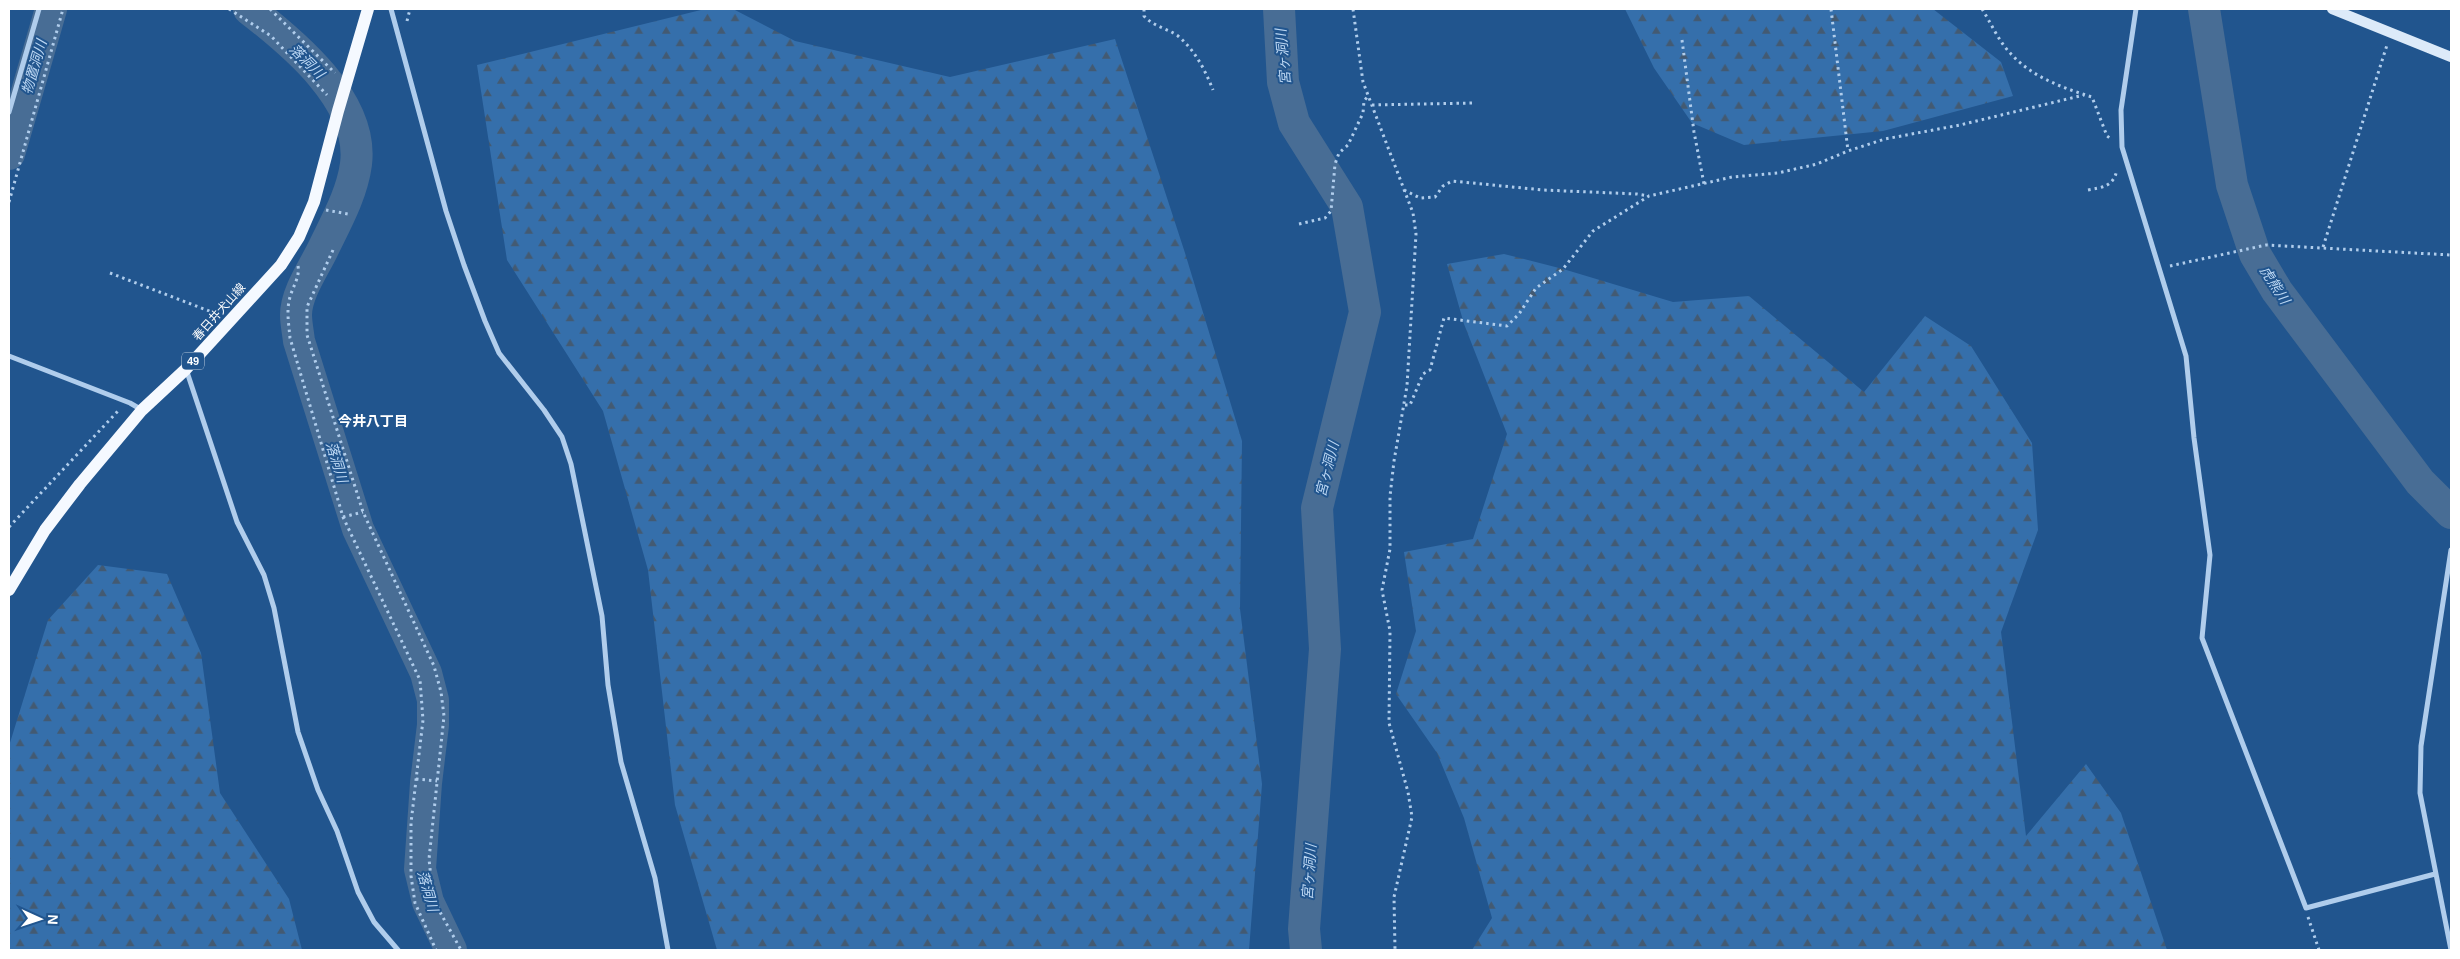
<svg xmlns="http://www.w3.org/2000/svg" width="2460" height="959" viewBox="0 0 2460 959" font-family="Helvetica,'Noto Sans JP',sans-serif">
<defs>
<pattern id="forest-firs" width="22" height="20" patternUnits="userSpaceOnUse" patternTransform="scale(1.25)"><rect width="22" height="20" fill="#356fab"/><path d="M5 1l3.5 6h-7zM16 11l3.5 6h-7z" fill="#435a72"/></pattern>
</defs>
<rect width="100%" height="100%" fill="#21558e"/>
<path fill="url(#forest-firs)" d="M705,9H733L795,41L950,77L1115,39L1185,253L1242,441L1240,609L1262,784L1249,950H717L675,805L648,570L603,411L507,260L477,65Z
M1625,9H1933L2001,62L2013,96L1883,131L1744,145L1692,123L1654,68Z
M1504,254L1563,269L1673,302L1749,296L1864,392L1925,316L1971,346L2032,443L2038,530L2001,632L2026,836L2086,764L2121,813L2167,950H1472L1492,918L1464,818L1437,753L1396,694L1416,631L1404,552L1473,539L1507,434L1464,324L1447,264Z
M98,565L167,574L201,653L220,793L289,899L302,950H9V746L48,620Z"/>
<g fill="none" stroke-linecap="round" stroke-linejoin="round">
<path stroke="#486d95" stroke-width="32" d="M249,9C293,43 364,101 356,164C352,194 336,222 323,249C314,268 296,293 296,315C296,323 298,332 299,341L358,529L426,673L433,700V725L426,783L420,869L428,902L451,950
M1279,9L1283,82L1294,123L1347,207L1365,312L1317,508L1325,649L1304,929L1306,950
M2204,9L2232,185L2255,254L2277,291L2420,482L2451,513
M9,154L51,9"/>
<path stroke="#b0cdec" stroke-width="3" stroke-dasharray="2.5 4" stroke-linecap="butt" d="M229,9L271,36L327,95
M270,9L335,73
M1144,9V16C1154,27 1167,28 1178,36C1195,50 1205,70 1213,90
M1353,9L1363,82L1413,213L1416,234L1407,386L1394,461L1390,496V549L1382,590L1390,631L1389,723L1408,792L1412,817L1394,897L1395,950
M1831,9L1848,151
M1982,9C1991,23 1999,42 2011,54C2032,77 2063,88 2092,97L2107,136L2111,139
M407,21L410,9
M1682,40L1694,132L1704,184
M1372,105L1473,103
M1404,190L1420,198L1435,197L1443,186L1452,181L1543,190L1637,194L1649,196
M2088,190C2103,187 2113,187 2117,170
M9,202L63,9
M326,210L348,214
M1299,224L1325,218L1331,211L1335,164L1339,153L1348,145L1363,113L1364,101L1368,96
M2323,247L2387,45
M333,250L307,307V335L363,512L434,666L441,692L444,716L429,859L432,888L440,912L461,950
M298,266C300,277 293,286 290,297C286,311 289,325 290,338L343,517L420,680L423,720L411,823V876L415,903L436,950
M2170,266L2266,245L2451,255
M110,273L217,314
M1405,405H1410L1423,374L1430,370L1444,318L1507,326L1519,314L1536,288L1563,269L1593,231L1649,196L1732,177L1778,173L1817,164L1848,151L1885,139L1960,125L2084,95
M343,517L363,512
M9,527L118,411
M416,779L437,781
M2308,917L2319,950"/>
<path stroke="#b0cdec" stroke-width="5" d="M391,9L446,211L464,265L485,321L499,353L544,410L562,437L571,464L602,616L608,685L621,762L655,878L668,950
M2136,9L2121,110L2122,147L2186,356L2194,438L2210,555L2202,638L2306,908L2435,874
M9,112L39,9
M9,356L130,403L142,410
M186,369L237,522L264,575L274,608L298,732L318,790L337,831L358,892L374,922L398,950
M2451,550L2421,746L2420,793L2451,950"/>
<path stroke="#dceaf9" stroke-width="10" d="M2332,9L2451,57"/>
<path stroke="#f5f9ff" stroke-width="12" d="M9,590L45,530L80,484L142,410L186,369L281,265L299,237L314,202L338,111L368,9"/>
</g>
<g text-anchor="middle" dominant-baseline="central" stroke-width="4" stroke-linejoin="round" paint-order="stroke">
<rect fill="#21558e" stroke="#bcccdd" stroke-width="1" x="182" y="352.5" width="22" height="17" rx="4"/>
<g font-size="11" font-weight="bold" fill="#fff">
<text x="193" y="361">49</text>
</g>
<g font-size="12" fill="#fff" stroke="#21558e">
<text transform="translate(219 312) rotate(-48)">春日井犬山線</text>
</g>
<g font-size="14" font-style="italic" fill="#bcd7f3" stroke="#21558e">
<text transform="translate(1283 57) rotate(-95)">宮ヶ洞川</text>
<text transform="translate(307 61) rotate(45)">落洞川</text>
<text transform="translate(34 67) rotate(-74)">物置洞川</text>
<text transform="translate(2275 285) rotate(57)">虎熊川</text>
<text transform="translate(337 462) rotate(73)">落洞川</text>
<text transform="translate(1327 469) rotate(-76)">宮ヶ洞川</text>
<text transform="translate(1309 872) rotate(-86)">宮ヶ洞川</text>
<text transform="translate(428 891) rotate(74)">落洞川</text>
</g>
<g font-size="14" font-weight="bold" fill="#fff" stroke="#21558e">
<text x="373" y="421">今井八丁目</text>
</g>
</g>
<rect width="2460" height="959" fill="none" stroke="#ffffff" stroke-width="20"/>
<g transform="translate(40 919) rotate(93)" stroke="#21558e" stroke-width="4" paint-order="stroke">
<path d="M0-4L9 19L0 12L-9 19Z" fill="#ffffff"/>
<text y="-8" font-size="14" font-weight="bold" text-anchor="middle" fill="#ffffff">N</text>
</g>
</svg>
